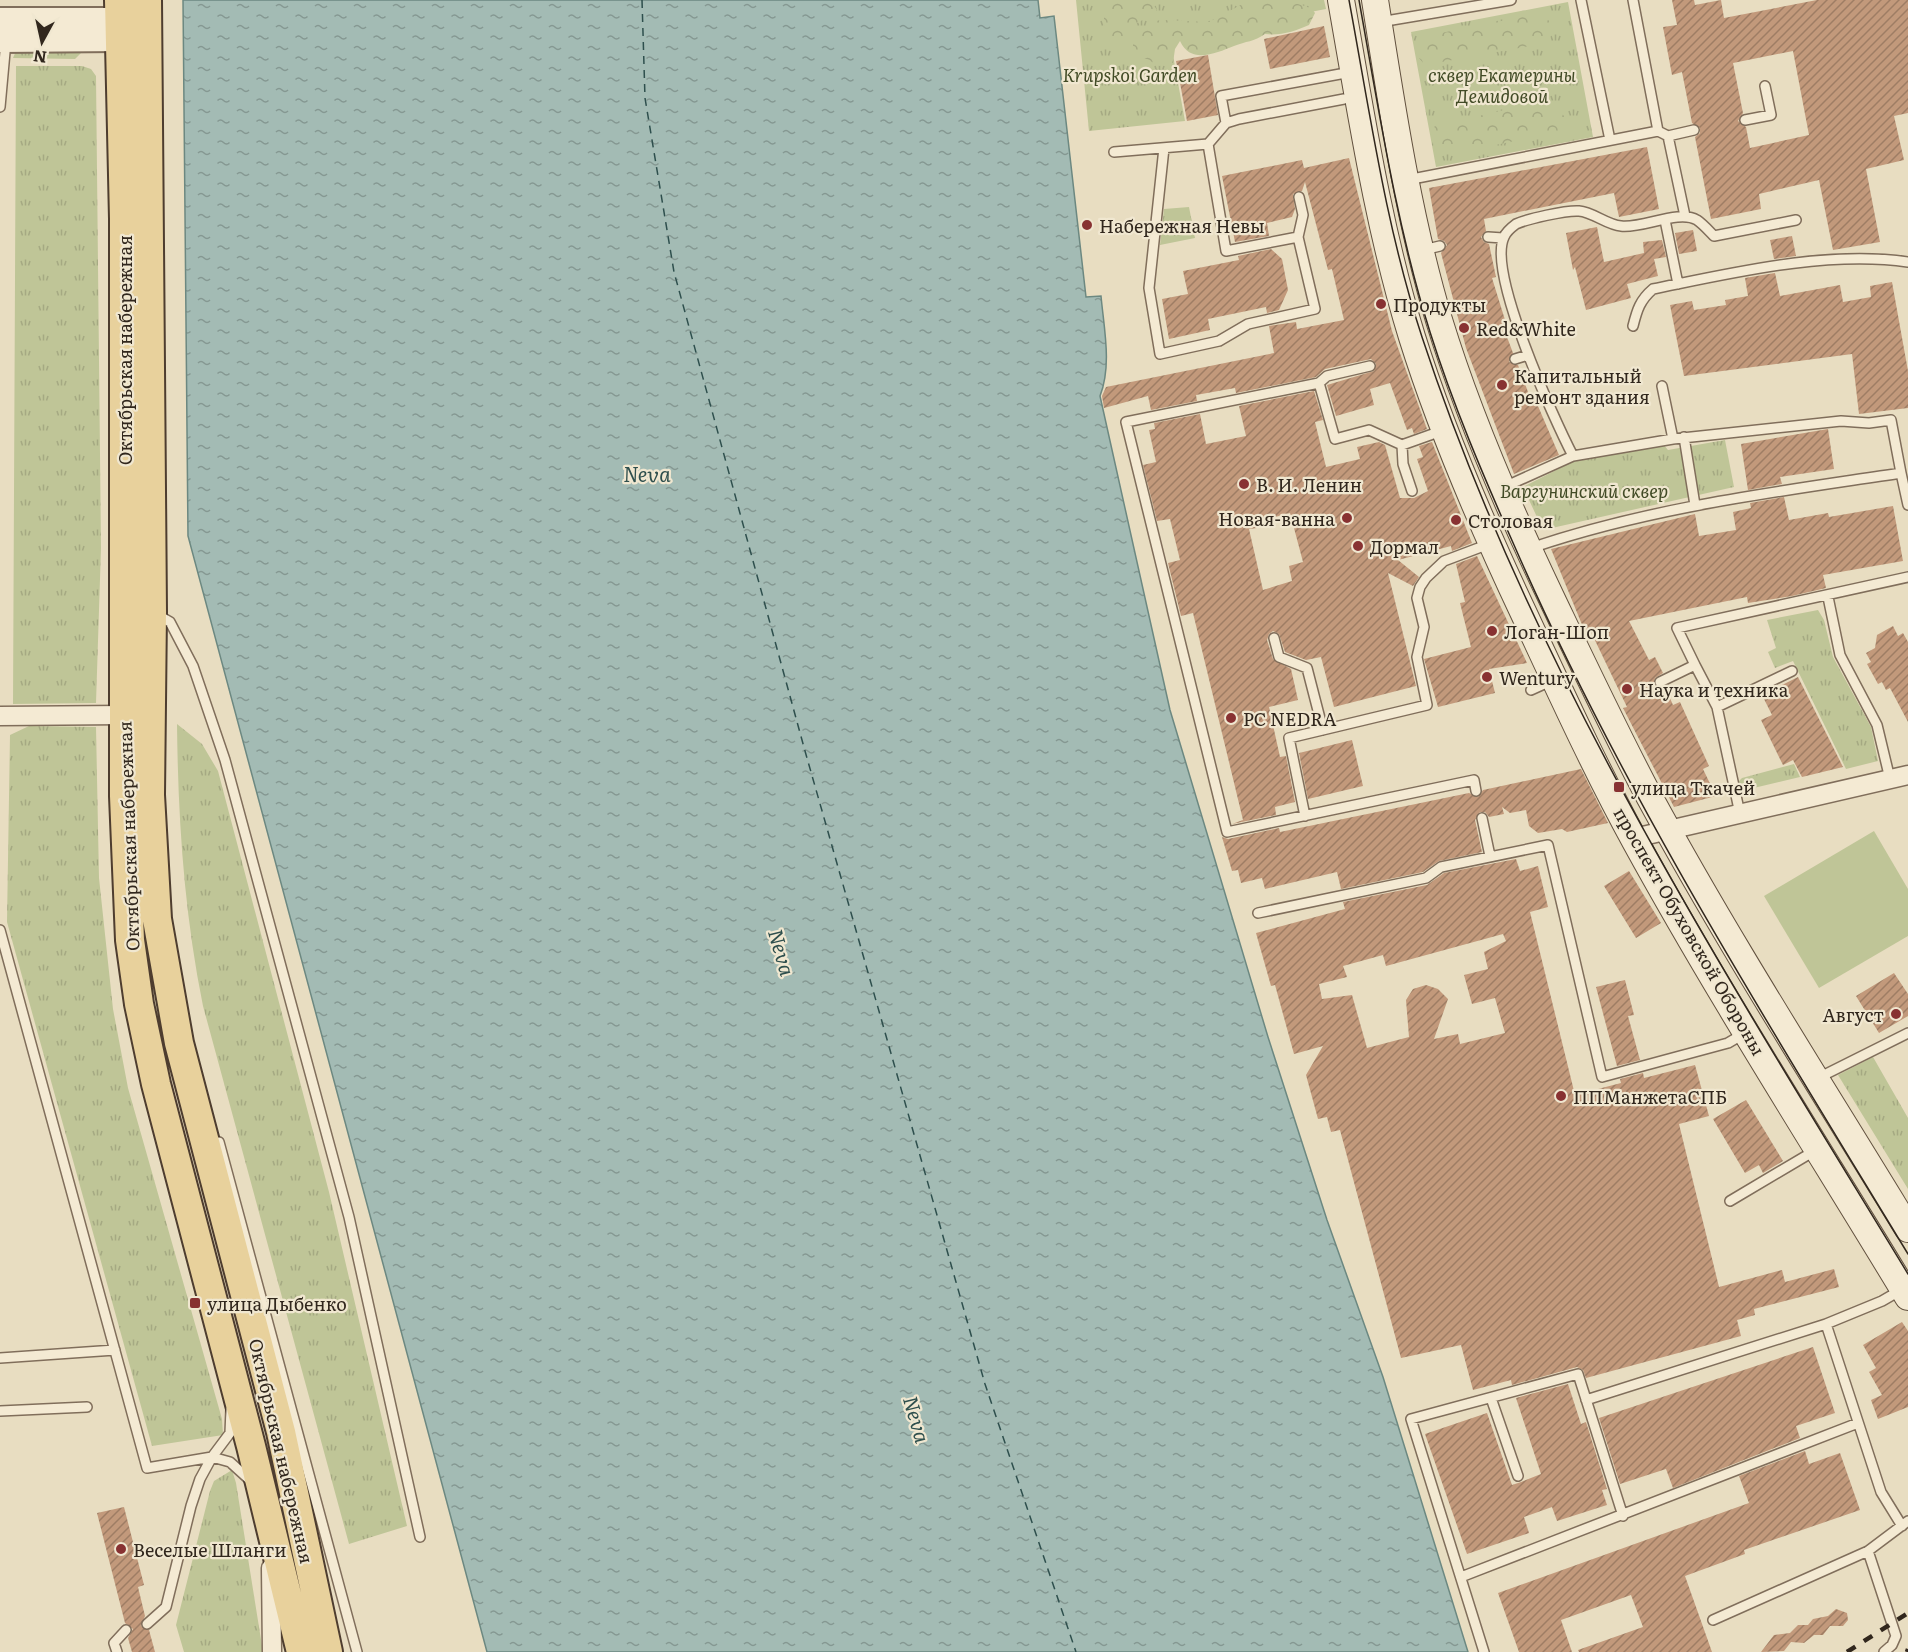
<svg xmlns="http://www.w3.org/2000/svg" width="1908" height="1652" viewBox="0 0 1908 1652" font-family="Literata,serif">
<defs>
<pattern id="grass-tufts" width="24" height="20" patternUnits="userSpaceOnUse" patternTransform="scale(1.5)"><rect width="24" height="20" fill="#bfc597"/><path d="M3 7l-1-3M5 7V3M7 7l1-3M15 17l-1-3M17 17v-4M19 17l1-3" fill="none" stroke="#a5a982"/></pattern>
<pattern id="forest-crowns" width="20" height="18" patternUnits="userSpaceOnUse" patternTransform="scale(1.5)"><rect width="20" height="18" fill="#bfc597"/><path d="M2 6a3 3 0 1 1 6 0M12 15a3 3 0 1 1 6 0" fill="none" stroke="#a5a982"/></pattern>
<pattern id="water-ripples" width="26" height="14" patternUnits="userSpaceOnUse" patternTransform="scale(1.5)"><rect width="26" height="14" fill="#a3bbb4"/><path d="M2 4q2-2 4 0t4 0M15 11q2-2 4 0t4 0" fill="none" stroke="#859892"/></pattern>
<pattern id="building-hatch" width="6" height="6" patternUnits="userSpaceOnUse" patternTransform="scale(1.5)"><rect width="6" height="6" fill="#c2997b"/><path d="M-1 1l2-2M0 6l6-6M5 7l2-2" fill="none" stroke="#9e7d64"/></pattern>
</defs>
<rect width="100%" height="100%" fill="#e8ddc1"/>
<path fill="url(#grass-tufts)" d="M1076,0H1324L1326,9L1170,39L1185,121L1089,131Z
M1568,2L1593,137L1436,167L1411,32Z
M16,51L82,52L75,59L13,58Z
M16,66H82L91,69L96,76L101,548L96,703L13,704Z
M1189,207L1195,238L1160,245L1164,209Z
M1725,440L1734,487L1543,530L1523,487L1572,462L1663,444L1668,450Z
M1818,610L1824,620L1833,657L1871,727L1878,761L1846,769L1793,661L1775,668L1768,652L1776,648L1767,620Z
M177,724L202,744L218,771L329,1192L407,1526L349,1544L203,1006C184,912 178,819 177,724Z
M29,726L96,727L99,878L113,1009L128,1088L222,1419L223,1435L152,1446L7,922L10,735Z
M1794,764L1800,777L1741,791L1738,782L1742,778Z
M1873,1057L1908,1118V1189L1838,1075Z
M232,1470L236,1483L263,1652H184L176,1625L210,1491L214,1481Z"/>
<path fill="url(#forest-crowns)" d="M1124,0L1153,4L1157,10L1138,23L1114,25L1108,29L1104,25V13L1118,1Z
M1250,0C1264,0 1309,1 1315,13L1309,25C1296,31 1280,36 1265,34C1254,42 1246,41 1234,46C1216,53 1191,65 1180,41L1175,49L1173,63L1159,66L1147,59L1133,56V43L1125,46L1110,41V31L1116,27L1138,29L1145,28L1154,21L1163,20L1209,22Z
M1541,13C1552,20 1552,29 1550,40L1541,44L1425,65L1419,58V41L1426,36Z
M1543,101L1553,105L1569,121L1564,131L1456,153H1442L1434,149L1431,131L1435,126Z"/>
<path fill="#bfc597" d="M1874,831L1908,889V936L1819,988L1764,896Z"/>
<path fill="url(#water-ripples)" stroke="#6c8881" stroke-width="1.5" d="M183,0H1038L1040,18L1054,16L1086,297L1101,296C1104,329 1112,365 1100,396L1170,710L1268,1037L1327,1220L1383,1377L1468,1652H487L188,536Z"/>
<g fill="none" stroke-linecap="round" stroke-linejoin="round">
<path stroke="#2e4f4d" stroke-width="1.5" stroke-dasharray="8 6" stroke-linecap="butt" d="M642,0L645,98L674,272L805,751L985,1384L1076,1652"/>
</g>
<path fill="url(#building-hatch)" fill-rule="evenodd" d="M1672,0H1694L1695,5L1721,0L1724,18L1817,0H1908V113L1894,116L1904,160L1866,169L1880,242L1833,250L1819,180L1759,194L1761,209L1711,219L1695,137L1700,133V128L1692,123L1682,72L1672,75L1663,27L1677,25ZM1793,51L1809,135L1750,148L1746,127L1738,121L1743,113L1733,63Z
M1324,26L1330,57L1270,69L1264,39Z
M1208,55L1218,115L1187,121L1176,61Z
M1647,147L1659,209L1619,217L1614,193L1484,219L1486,231L1481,237L1484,242L1489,244L1496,277L1492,278L1510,336L1507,337L1513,353L1509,362L1518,365L1531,400L1535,399L1559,455L1514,474L1466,348L1441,253L1447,245L1444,241L1438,239L1429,188Z
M1349,158L1392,331L1427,429L1414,434L1412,428L1407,430L1390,383L1370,389L1374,405L1336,416L1327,385L1374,371L1376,364L1371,359L1325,369L1316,377L1236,393L1235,388L1196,395L1197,401L1151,410L1148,396L1104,408L1102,396L1106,387L1274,353L1269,326L1296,322L1297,329L1344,320L1332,269L1328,270L1305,182L1302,191L1293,194L1295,209L1292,217L1267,223L1269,236L1235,242L1222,176L1302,160L1304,168Z
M1597,227L1604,262L1644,253L1643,242L1662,240L1666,257L1654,259L1658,276L1627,284L1631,298L1586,310L1575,267L1573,270L1566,233Z
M1693,230L1697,251L1679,254L1675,233Z
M1792,236L1796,256L1774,259L1770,240Z
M1271,249L1282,259L1288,290L1279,310L1267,313L1266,307L1208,319L1210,330L1169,339L1162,299L1188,294L1183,271L1239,260L1238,256Z
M1775,273L1780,296L1840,285L1843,302L1871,297L1870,286L1892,282L1908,371V408L1859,414L1852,354L1684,376L1670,305L1692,301L1694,310L1726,305L1725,300L1748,296L1745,278Z
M1314,391L1323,420L1315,422L1326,467L1360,459L1357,447L1379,442L1385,445L1400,498H1414L1428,491L1417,459L1423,457L1419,446L1432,442L1472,543L1452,551L1451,546L1398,560L1419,577L1413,586L1388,573L1416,686L1334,707L1321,657L1306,660L1285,652L1279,634L1273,631L1269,634L1267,640L1273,659L1291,669L1298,700L1269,707L1280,757L1286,756L1295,802L1275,807L1276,815L1232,824L1243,820L1193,613L1181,616L1168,563L1180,560L1170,519L1157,521L1143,465L1156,462L1149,430L1155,429L1154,423L1200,414L1206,444L1246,436L1239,406ZM1290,513L1303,562L1289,566L1292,581L1263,590L1249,529L1257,528L1256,522Z
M1828,429L1834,469L1780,477L1782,484L1748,490L1741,444Z
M1784,497L1789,520L1828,513L1829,517L1893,506L1903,561L1823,575L1826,588L1792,596L1748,603L1747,597L1629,621L1649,660L1655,657L1663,673L1655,678L1654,685L1659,689L1665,687L1673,705L1680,702L1709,766L1703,769L1716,796L1674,807L1623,708L1627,707L1590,630L1585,632L1551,549L1695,514L1699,536L1736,530L1733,512L1751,508L1750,503Z
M1477,556L1527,663L1489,669L1495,693L1438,707L1424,659L1471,647L1460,603L1465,602L1456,564Z
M1893,626L1898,636L1903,633L1908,642V722L1890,688L1886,690L1882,682L1878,684L1867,664L1871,662L1866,653L1875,648L1877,635Z
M1798,677L1843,767L1802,777L1793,760L1783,765L1778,755L1761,720L1772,715L1762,695Z
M1352,740L1363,786L1308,799L1299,753Z
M1581,769L1608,823L1567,832L1562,829L1538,833L1529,826L1526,810L1510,813L1502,807L1504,814L1489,817L1485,812H1480L1475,820L1482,852L1439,861L1423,872L1341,889L1337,872L1265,889L1262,878L1241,883L1238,870L1232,871L1222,837L1228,839L1279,828L1280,832L1469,793L1478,797L1483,790Z
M1516,859L1520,871L1538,866L1548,907L1530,912L1575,1095L1621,1083L1620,1079L1643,1073L1644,1078L1695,1065L1709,1116L1679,1124L1719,1287L1782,1270L1785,1282L1834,1269L1839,1287L1754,1309L1755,1315L1737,1320L1741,1336L1586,1378L1583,1370L1577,1367L1512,1385L1511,1380L1473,1390L1461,1345L1401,1358L1340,1130L1331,1132L1327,1117L1318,1119L1306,1075L1323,1046L1294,1054L1275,985L1271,986L1256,933L1345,909L1343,902L1427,885L1444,873ZM1503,934L1506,941L1484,952L1488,969L1464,975L1472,1004L1495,998L1505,1033L1460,1044L1458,1034L1434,1039L1448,999L1438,989L1426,985L1413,989L1406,1000L1409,1037L1367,1048L1352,995L1322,999L1319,984L1347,977L1343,966L1383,955L1386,966Z
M1629,871L1661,923L1636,938L1604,886Z
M1894,973L1908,994V1016L1879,1033L1856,996Z
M1625,980L1634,1015L1628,1016L1640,1060L1617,1066L1596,987Z
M1746,1100L1783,1161L1763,1173L1759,1165L1745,1173L1713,1119Z
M1902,1322L1908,1331V1407L1878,1419L1871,1400L1882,1395L1869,1372L1876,1368L1863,1345Z
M1813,1347L1835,1413L1796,1426L1800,1438L1673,1488L1666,1469L1620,1484L1599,1418Z
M1568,1384L1581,1424L1586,1422L1607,1489L1602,1490L1607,1505L1557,1521L1552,1507L1524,1517L1529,1533L1467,1554L1425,1434L1487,1413L1512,1485L1521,1482L1541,1474L1516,1398Z
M1805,1451L1809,1464L1840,1453L1860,1510L1744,1550L1745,1554L1685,1576L1712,1652H1579L1578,1650L1643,1627L1631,1595L1561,1620L1572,1652H1519L1498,1593L1749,1503L1739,1476Z
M124,1507L144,1585L138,1587L145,1616L141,1626L149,1630L155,1652H132L128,1638L133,1629L125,1623L97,1513Z
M1836,1609L1847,1613L1848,1620L1843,1626H1830L1823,1635H1814L1804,1643L1791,1642L1784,1651L1761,1652L1774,1635L1790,1633L1798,1625H1808L1813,1619L1828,1616Z"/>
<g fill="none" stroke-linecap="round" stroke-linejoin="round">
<defs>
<path id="service" d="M1581,0L1610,140
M1633,0L1658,131L1668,136L1685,216
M1380,22L1511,0
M0,107L6,41
M1745,120L1771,115L1765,86
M1226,123L1221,96L1351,72
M1668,136L1694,130
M1164,148L1149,288L1160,354L1219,341L1248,324L1315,309L1298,237
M1114,152L1208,144
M1407,180L1658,131
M1299,197L1303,215L1298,237L1226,251L1208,144L1226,123L1239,119L1344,99
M1665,220L1678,284
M1488,237L1503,238
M1423,250L1440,246
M1633,326C1637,310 1640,300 1653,289C1732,273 1827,250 1908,262
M1515,359L1528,355
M1319,383L1327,376L1370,366
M1662,386L1673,439
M1444,430L1402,445L1369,430L1335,439L1319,383L1126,422L1227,832L1474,780L1476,791
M1684,437L1695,505
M1402,445L1403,464L1412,491
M1573,456C1554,419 1487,273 1504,237C1506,232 1512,227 1516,224C1527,219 1566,210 1579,211C1593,212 1607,225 1621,226C1642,229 1679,209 1697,220C1703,224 1709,231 1714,236L1796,220
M1513,483L1573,456L1673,439L1841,421L1869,423L1891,420L1901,473
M1531,548C1651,507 1776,492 1901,473L1908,505
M1828,597L1840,655L1877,725L1890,779
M156,614L170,622L193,666L225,760L349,1217L420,1537
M1274,638L1279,657L1307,668L1323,730
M1695,665L1677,628L1908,577
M1660,682L1695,665L1717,707L1740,814
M1531,690L1553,680
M1717,707L1792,671
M1305,816L1289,738L1427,705L1417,657L1424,627L1417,598L1420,587L1426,578L1444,561L1489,544
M1482,818L1490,856
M1258,913L1426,878L1441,867L1548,845L1602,1077L1728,1043L1745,1033
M0,930L147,1468L212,1457L230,1462L252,1482
M1816,1079L1908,1033
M219,1142L357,1652
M1730,1201L1816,1150
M1826,1324L1881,1492L1902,1526
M0,1358L115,1350
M1491,1398L1518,1476
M1586,1400L1826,1324L1882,1301L1901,1290
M0,1411L87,1407
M1868,1551L1896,1636L1892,1645L1884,1652
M1461,1577L1858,1423
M1713,1620L1868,1551L1908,1521
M147,1624L166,1607L191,1506L200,1479L212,1457L230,1433L231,1409
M117,1652L114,1643L126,1630
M1484,1652L1411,1419L1578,1374L1623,1516"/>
<path id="minor" d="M0,716L124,715
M1634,838L1908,775
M271,1568L272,1652"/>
<path id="tertiary" d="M0,19H119L135,26
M0,41L120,40L135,35"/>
<path id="secondary" d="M1341,0C1361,113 1378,227 1412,337C1442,433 1482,525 1525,616C1560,691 1595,768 1635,841C1720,996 1816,1145 1908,1297
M1375,0C1392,107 1408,216 1439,320C1468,415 1508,507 1551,597C1583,664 1615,732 1650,798C1730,945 1821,1086 1908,1229"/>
<path id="primary" d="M119,0L124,219V796L130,940L139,1004L156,1084L251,1446L301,1652
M147,0L152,612L150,795L157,919L179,1043L281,1432L328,1652"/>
</defs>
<use href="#service" stroke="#806e5b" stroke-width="12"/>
<use href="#minor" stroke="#806e5b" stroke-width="21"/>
<use href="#tertiary" stroke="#806e5b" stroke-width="26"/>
<use href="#secondary" stroke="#61503e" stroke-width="28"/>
<use href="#primary" stroke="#4e3d2f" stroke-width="32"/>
<use href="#service" stroke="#f4ead3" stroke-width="9"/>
<use href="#minor" stroke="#f4ead3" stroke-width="18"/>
<use href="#tertiary" stroke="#f4ead3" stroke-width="22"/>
<use href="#secondary" stroke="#f4ead3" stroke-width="26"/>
<use href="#primary" stroke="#e8d19c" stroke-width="28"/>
<path stroke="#31271d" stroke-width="1.5" d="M1349,0C1370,113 1386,228 1422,337C1533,675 1725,973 1908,1274
M1359,0C1379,111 1396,224 1430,332C1453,405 1483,475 1514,545C1623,794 1767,1022 1908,1254"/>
<path stroke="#31271d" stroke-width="4.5" stroke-dasharray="10 10" stroke-linecap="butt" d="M1847,1652L1908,1613
M1907,1652L1908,1649"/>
</g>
<g fill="#883232" stroke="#f0e7d0" stroke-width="2">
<circle cx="1087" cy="225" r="6"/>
<circle cx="1381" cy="304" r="6"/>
<circle cx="1464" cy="328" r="6"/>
<circle cx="1502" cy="385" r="6"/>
<circle cx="1244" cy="484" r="6"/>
<circle cx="1347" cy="518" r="6"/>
<circle cx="1456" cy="520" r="6"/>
<circle cx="1358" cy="546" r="6"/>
<circle cx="1492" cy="631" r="6"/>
<circle cx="1487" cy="677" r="6"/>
<circle cx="1627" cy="689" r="6"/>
<circle cx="1231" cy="718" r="6"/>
<rect x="1613" y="781" width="12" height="12" rx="3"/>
<circle cx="1896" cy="1014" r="6"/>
<circle cx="1561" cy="1096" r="6"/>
<rect x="189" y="1297" width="12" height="12" rx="3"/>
<circle cx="121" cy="1549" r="6"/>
</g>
<g text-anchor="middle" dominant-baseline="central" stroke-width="4.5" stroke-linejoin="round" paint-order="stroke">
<g font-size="18" font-style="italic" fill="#424b26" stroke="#f0e7d0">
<text x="1130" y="74">Krupskoi Garden</text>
<text x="1502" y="74">сквер Екатерины<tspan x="1502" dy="21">Демидовой</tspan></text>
<text x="1584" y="490">Варгунинский сквер</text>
</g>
<g font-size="18" fill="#31271d" stroke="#f0e7d0" text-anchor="start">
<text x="1099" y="225">Набережная Невы</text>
<text x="1393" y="304">Продукты</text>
<text x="1476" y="328">Red&amp;White</text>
<text x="1514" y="375">Капитальный<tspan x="1514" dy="21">ремонт здания</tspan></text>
<text x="1256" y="484">В. И. Ленин</text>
<text x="1335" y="518" text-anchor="end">Новая-ванна</text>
<text x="1468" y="520">Столовая</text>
<text x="1370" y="546">Дормал</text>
<text x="1504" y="631">Логан-Шоп</text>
<text x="1499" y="677">Wentury</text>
<text x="1639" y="689">Наука и техника</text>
<text x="1243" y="718">PC NEDRA</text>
<text x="1631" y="787">улица Ткачей</text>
<text x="1884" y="1014" text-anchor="end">Август</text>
<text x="1573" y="1096">ППМанжетаСПБ</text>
<text x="207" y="1303">улица Дыбенко</text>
<text x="133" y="1549">Веселые Шланги</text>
</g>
<g font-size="18" fill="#31271d" stroke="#f0e7d0">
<text transform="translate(124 350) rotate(-90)">Октябрьская набережная</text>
<text transform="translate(128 836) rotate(-92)">Октябрьская набережная</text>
<text transform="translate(1690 931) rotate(60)">проспект Обуховской Обороны</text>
<text transform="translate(282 1451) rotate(77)">Октябрьская набережная</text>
</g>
<g font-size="20" font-style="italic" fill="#2e4f4d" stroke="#f0e7d0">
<text x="647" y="473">Neva</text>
<text transform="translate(783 952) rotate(74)">Neva</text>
<text transform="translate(918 1419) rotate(74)">Neva</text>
</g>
</g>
<g transform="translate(42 42) rotate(188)" stroke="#f0e7d0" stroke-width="4.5" paint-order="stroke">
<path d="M0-4.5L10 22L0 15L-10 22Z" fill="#31271d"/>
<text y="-9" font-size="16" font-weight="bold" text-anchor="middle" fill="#31271d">N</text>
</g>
</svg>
